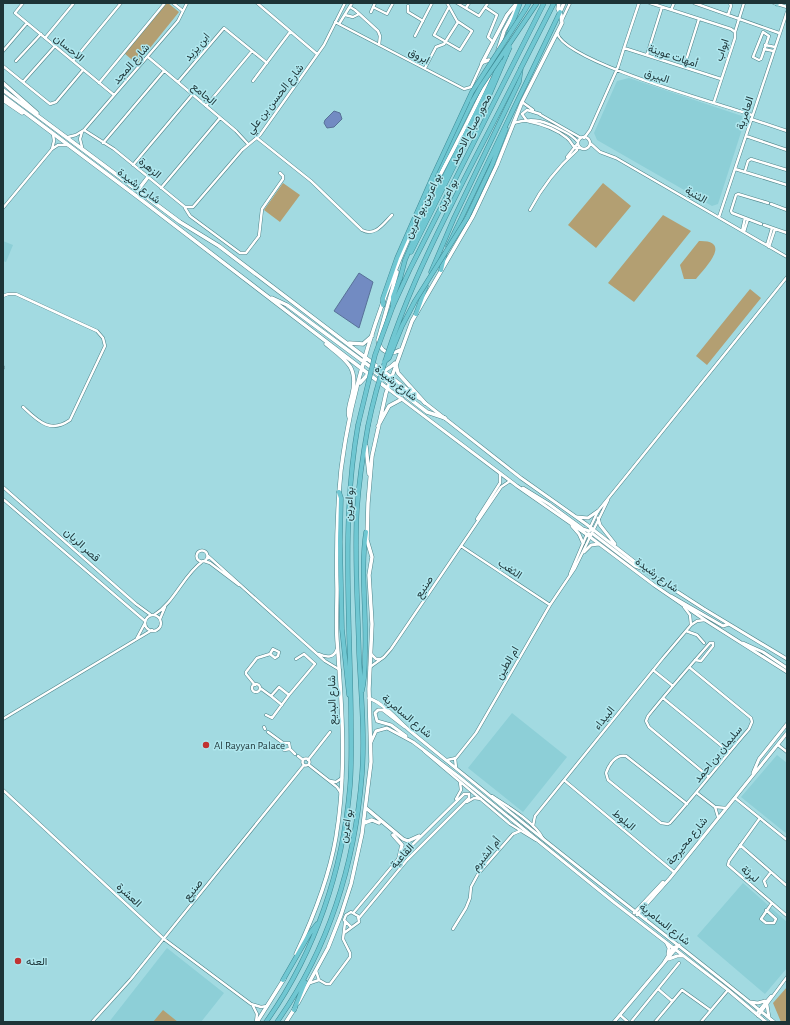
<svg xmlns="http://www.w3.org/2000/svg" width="790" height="1025" viewBox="0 0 790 1025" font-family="'Alegreya Sans',Vazirmatn,sans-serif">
<rect width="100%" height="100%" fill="#a2dae1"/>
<path fill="#8dcfd7" d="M629,78L742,116L744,123L718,204L712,206L597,140L594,133L617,81Z
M3,241L13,245L6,262L3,261Z
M512,713L567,757L523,812L468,768Z
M777,755L787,763V834L741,797Z
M743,883L787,922V968L765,994L697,936Z
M167,948L224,993L201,1022H109Z"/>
<path fill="#b39f72" d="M166,3H168L179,12L137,64L124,53Z
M283,183L300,195L280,222L264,210Z
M603,183L631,206L596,248L568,225Z
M663,215L691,231L634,302L608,283Z
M699,241C733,240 705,268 696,279H684L680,265Z
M750,289L761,298L707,365L696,356Z
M787,987V1022H781L773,1003Z
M163,1010L178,1022H153Z"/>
<path fill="#728bc2" stroke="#587198" d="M334,111L340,113L342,119L334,127L327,128L324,123L325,120Z
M359,273L373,282L359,328L334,311Z"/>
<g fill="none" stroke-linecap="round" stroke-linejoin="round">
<defs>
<path id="minor" d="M23,3L15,13L114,95
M173,3L183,11
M257,3L317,54
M447,3L457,21L472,31L460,50L434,35L449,7
M457,3L479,16L488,3
M650,3L731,29L735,32
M694,3L779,33
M774,3L787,7
M408,6V12L423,21
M350,7L355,10L378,31L380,36L379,45
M373,7L387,14L393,3
M485,7L497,15L488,37L493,42
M466,8L469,3
M671,10L674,3
M371,12L375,3
M345,15L353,17L359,14
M728,15L731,6L730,3
M562,20L570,3
M335,22L464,89L471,87L482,63
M339,24L352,3
M763,32L769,36L761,59L759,60L753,57Z
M557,33C565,62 720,104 752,115
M415,36L432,3
M45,38L74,3
M765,45L775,47
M624,48L639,3
M764,49L773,51
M3,51L27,23
M647,55L662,7
M148,57L236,131L248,144
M16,61L41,34
M73,61L121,3
M3,66L50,104L56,102L83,70
M684,67L699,19
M425,68L436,47L444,44L458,22
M253,81L290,32
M23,82L55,46
M178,82L224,28L267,63
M99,83L165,3
M522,102L533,110
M714,102L735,38V32L744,3
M206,106L252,51
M539,114L581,138
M540,114L527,110L522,114L527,121C542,124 555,128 567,138C571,141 572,145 575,148H580
M751,119L787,131
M513,123C534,117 545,121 563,131C569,134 574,137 578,142
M84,130L114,149L185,207
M746,136L787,150
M68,137L76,135L84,130L178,21L187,3
M578 143a6 6 0 1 1 12 0a6 6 0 1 1-12 0Z
M257,138L311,181L362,230C375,237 383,224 392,215
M584,138L590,130L618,67L624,48L721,79
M103,143L164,71
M590,143L600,152L616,158L787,257
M82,147L80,139L82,132
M52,149L54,141L53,134
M567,157L578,143
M133,165L192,95
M735,169L787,185
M745,171L748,161L751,159L787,170
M161,188L220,118
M771,204L787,210
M185,207H193L242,150L260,135L324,45L345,3
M3,208L52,149L58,145H68
M185,208L190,216L240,253H246L259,236L262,209L283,179V176L280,173
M530,210C542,187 558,167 577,150
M719,217L787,12
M761,224L732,213L731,211L736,195L738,194L768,203
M764,225L787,233
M742,231L745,218
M744,232L748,219
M767,245L772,228
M769,247L775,229
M3,296L8,294H16L97,331L103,338L105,346L70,420C50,434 38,421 23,407
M3,367V368
M3,487L136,604L151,615
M3,499L145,621
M477,519L500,483V473
M590,528L598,511L787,277
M461,546L550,605
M196.5 556a5.5 5.5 0 1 1 11 0a5.5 5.5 0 1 1-11 0Z
M208,556L325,661L340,670
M204,561L210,563L239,585
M570,574L587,534
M684,607L690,615L691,625
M154,615C175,602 183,575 203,561
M145 623a8 8 0 1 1 16 0a8 8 0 1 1-16 0Z
M160,619L165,607
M686,631L697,635L704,643
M137,638L145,623
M319,654C327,658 334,658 337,649
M371,654L376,659H381
M695,660L701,661L713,646V643H710C689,667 668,691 648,716L646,721L649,727L709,777
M370,667L384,657L391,649L501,487L510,481
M653,670L673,686
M252 688a4 4 0 1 1 8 0a4 4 0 1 1-8 0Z
M255,685L246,674V672L257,658L270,654L273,649L279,652L278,656L275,658L270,654
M260,688L271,696L279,687L289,695L315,664L304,654L296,659
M271,696L282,705
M663,698L729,752
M266,715L272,718L289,695
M3,719L152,630
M264,727L265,729
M268,732L283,743H289L290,749L295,754
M283,743L282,747L284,750L290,749
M778,745L787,752
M424,751L510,824L536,840
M298,756L303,760
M455,758L456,768
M302.5 762a3.5 3.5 0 1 1 7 0a3.5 3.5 0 1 1-7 0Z
M308,760L330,732
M447,760L456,758L476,733L550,605L575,568L608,500
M309,765L337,787L341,793
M564,780L674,872
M330,781L336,782L342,778
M3,790L164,939L251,1004L261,1007L267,1006
M697,793L715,807L718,817
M492,796C506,805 537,824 543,839
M735,798L787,840
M456,799L461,790L460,782
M467,802L474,798L481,799
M687,804L626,756C616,754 609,764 606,773L608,780L661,823L668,824L670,823C697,793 722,760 749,729L752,722L751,718L689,667
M715,807L726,808
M760,818L729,861L728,865L787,916
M533,826L535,816L663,658L691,625L697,621L705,620
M740,845L787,886
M766,886L764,881L771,872
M766,910L776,919L774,923H766L761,919L772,903
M354,912L399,858L464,794H469V798L407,860L359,918
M453,929L466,908L470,898L471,887L478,874L513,834L520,831
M344,933L359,922L358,916L351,912L346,915L344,920L351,927
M316,971L319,980L326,984H330L350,957V953L343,939L345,923
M310,983L319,980
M658,989L672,1001
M253,1006L257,1014L256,1022
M756,1014L771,996
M620,1015L628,1022
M758,1016L787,977
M92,1022L131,979L304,765
M631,1022L679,963
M655,1022L682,990L710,1010
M701,1022L728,990"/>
<path id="tertiary" d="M391,377L420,399
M387,388L517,486L586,534L654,585L705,620L787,672
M424,402L521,478L586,524L653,576L704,609L787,659
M523,488L549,504L583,529L589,531L593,529
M577,517L588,518L598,511
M598,518L600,525L615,544
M572,526L579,534L583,543
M586,534H593L635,566L641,568
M584,552L591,545L599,544
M671,596L723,626L729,624
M743,643L763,652L787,668
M369,698C386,705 395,718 409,730C438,754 467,777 495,800C587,876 683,947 774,1022
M405,727L383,710H378L375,713L377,721L391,725L406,736
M371,742L376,731L387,728L413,742L458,776L615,903L728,990L766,1022
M753,773L759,759L787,724
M644,907L646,918
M634,913L663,882
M637,915L670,878L787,733
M666,942L669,948L668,954
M669,959L677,956H683
M663,964L673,948L679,945
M750,1002L758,1003L765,1001
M767,1005L769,1018
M614,1022L679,945"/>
<path id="secondary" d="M560,12L564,3
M498,50L504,31L517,7
M483,62L489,60L493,67
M482,63L507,15L517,3
M3,83L37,113
M3,90L180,222L219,246L391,377
M3,96L139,198L387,388
M3,100L22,113
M138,190L148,177
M397,272L378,340C380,352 390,356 400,350
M272,298L287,305L376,371C384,373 390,368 395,363
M349,343L363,344L372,336
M326,344C346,360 359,367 352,395C350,403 347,410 349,417
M396,365L398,373L425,403
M375,372L427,412L445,418
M360,383L369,373
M378,426L389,406L402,399
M366,446L369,474
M366,808L403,839L408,841L419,836
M364,823L372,820L379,823
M393,835L402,845L399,858
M296,954C314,916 329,878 336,837C347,772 342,705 337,640C336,623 337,606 337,589C336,549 337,510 341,470C351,389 379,303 413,229C437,178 466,129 489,77
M298,1003L328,948L341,915L351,884L362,834L371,762L369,689L372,624L369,575L372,557L367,540L368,503L372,456L386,393L412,321L473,216L497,165L522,102L562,23L561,15L558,9L559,3
M257,1022L284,979
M286,1022L295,1008"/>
<path id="primary" d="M776,3L777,4"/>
<path id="trunk" d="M525,10L529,3
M508,35L520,3
M492,165L506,129
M433,181L472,102
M448,246L560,12
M411,252L489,96L506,56
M441,270L445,253
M431,272L454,218L519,82L521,68L554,3
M400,279L405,260L417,232L494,77L500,60
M383,305V298L397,258L433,176
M393,306L410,269L544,3
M393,306V297L400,278
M416,314L426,286
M339,492L341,498L340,542L342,629L349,695
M362,691C365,679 365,667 365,654C367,615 360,570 366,532
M283,980L310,933L317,924
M294,1010L305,982
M266,1022C315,953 343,870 350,786C352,762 351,739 351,715C350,618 341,521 358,425
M277,1022C329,948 355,864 362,774C365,734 361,694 359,654C358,606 354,557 357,509C359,481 363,454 368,426"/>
</defs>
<use href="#minor" stroke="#4e848a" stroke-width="3.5"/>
<use href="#tertiary" stroke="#4e848a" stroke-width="4"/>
<use href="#secondary" stroke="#4e848a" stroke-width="4.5"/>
<use href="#primary" stroke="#3c8a94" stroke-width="4.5"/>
<use href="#trunk" stroke="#3c8a94" stroke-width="5"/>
<use href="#minor" stroke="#fff" stroke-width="2.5"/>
<use href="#tertiary" stroke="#fff" stroke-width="3"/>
<use href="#secondary" stroke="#fff" stroke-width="3.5"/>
<use href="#primary" stroke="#94d5dd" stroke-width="3.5"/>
<use href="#trunk" stroke="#70c7d2" stroke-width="4"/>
<defs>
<path id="trunk-bridge" d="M506,56L510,47
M472,102L481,86L537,3
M433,176L472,92L525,10
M384,362L389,358L402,326L415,301L467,218L492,165
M358,425L375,355L393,306
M368,426C394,298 464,184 521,68"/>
</defs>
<use href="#trunk-bridge" stroke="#3c8a94" stroke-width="5" stroke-linecap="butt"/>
<use href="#trunk-bridge" stroke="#70c7d2" stroke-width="4"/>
</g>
<g fill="#c13231" stroke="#afe7ee" stroke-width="1.5">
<circle cx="206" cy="745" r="4"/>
<circle cx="18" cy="961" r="4"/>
</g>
<g text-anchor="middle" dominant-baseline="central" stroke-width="3" stroke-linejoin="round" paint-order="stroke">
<g font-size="11" fill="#1d3437" stroke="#afe7ee">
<text transform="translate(197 47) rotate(-50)">ابن يزيد</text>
<text transform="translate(69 48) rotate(40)">الاحسان</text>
<text transform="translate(722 50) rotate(-72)">ابواب</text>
<text transform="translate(419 56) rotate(27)">ابروق</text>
<text transform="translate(673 56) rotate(18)">أمهات عوينة</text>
<text transform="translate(131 64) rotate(-49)">شارع المجد</text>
<text transform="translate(657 76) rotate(18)">البيرق</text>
<text transform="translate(204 94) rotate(40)">الجامع</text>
<text transform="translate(275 99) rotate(-52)">شارع الحسن بن علي</text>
<text transform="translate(745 113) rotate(-72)">العامرية</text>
<text transform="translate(471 129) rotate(-63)">محور صباح الاحمد</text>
<text transform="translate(150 168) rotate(40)">الزهرة</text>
<text transform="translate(139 186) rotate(37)">شارع رشيدة</text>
<text transform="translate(447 195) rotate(-63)">بو اعرين</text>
<text transform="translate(696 195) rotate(30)">الثنية</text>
<text transform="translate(423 206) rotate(-64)">بو اعرين,بو اعرين</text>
<text transform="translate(396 383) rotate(38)">شارع رشيدة</text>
<text transform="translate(349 504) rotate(-87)">بو اعرين</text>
<text transform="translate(82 545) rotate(42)">قصر الريان</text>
<text transform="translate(510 569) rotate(34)">الثغب</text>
<text transform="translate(657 575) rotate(36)">شارع رشيدة</text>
<text transform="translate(424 587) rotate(-56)">صنيع</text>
<text transform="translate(507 663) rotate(-60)">ام الطين</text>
<text transform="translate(332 700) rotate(-91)">شارع البديع</text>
<text transform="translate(407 716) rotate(40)">شارع السامرية</text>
<text transform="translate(604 718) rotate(-51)">البيداء</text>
<text transform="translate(718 754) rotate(-51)">سليمان بن احمد</text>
<text transform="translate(624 820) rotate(40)">البلوط</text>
<text transform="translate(346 826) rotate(-79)">بو اعرين</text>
<text transform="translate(687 841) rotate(-51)">شارع محيرجة</text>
<text transform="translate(486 854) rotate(-51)">أم الشبرم</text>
<text transform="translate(402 856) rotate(-48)">القاعية</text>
<text transform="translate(750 874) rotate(41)">لبرثة</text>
<text transform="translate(193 890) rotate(-51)">صنيع</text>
<text transform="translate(129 895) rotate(43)">العشرة</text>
<text transform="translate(665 924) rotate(38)">شارع السامرية</text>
</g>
<g font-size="11" fill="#1d3437" stroke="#afe7ee" text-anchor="start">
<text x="214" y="745">Al Rayyan Palace</text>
<text x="26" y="961">العنه</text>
</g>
</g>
<rect width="790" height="1025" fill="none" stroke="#1d3437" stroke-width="8"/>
</svg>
